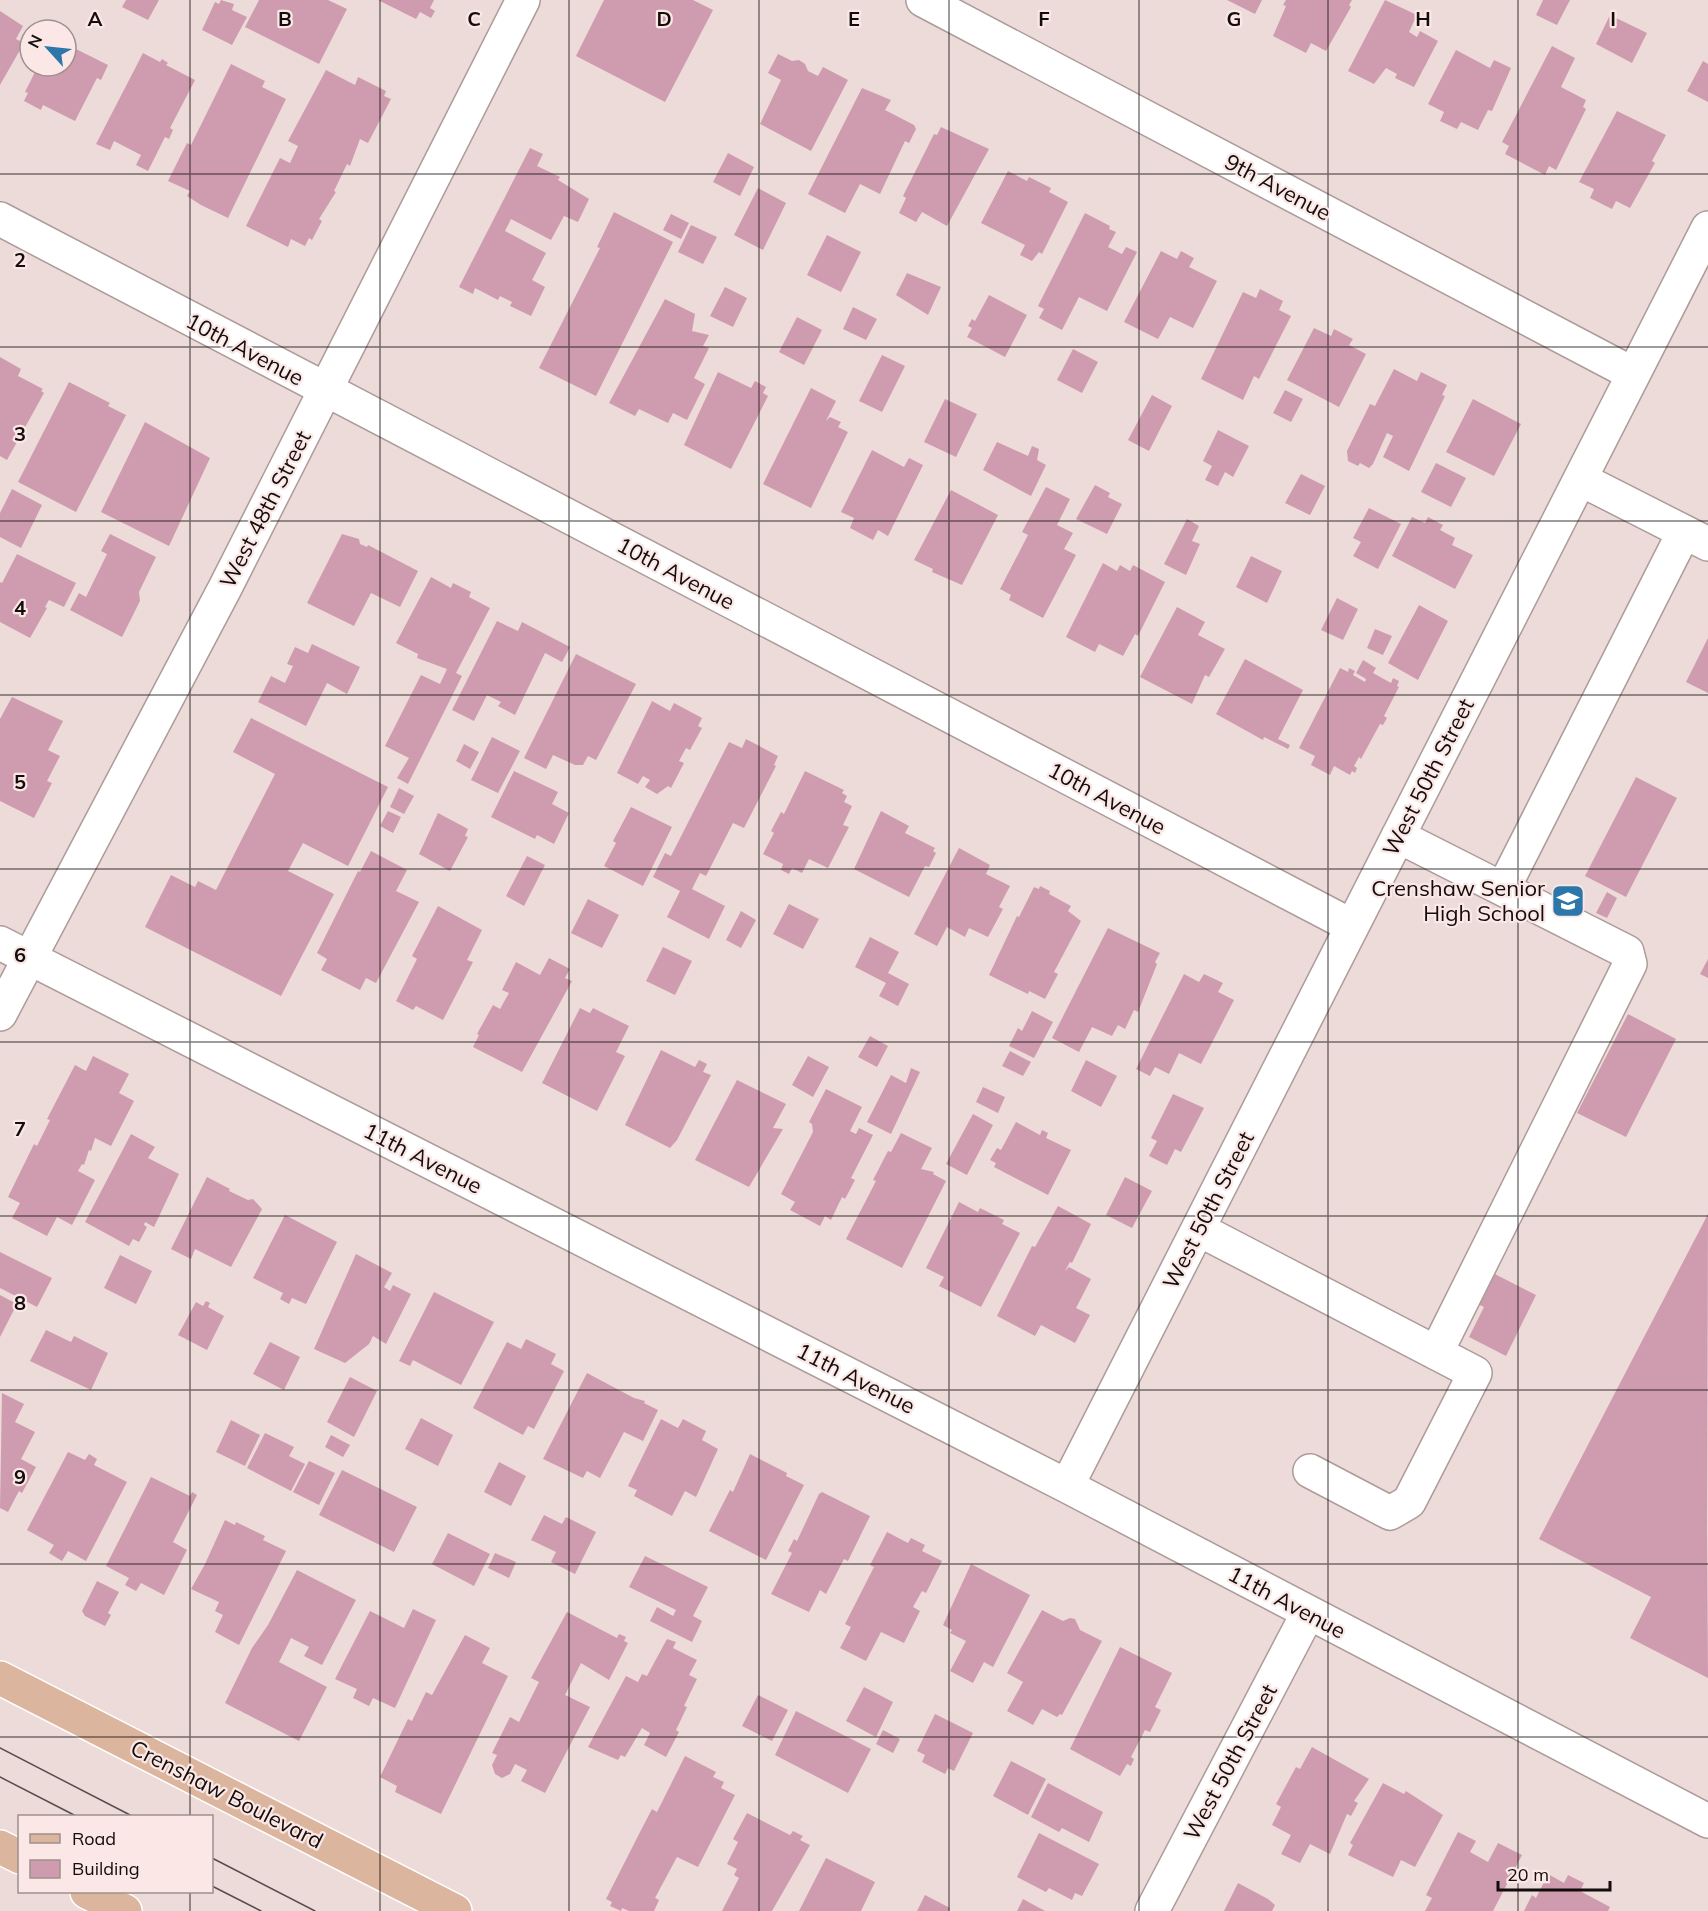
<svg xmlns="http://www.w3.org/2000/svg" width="1708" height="1911" viewBox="0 0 1708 1911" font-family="Mulish,sans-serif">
<rect width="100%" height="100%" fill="#eddbd9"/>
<path fill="#cf9caf" d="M126,0H159L148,20L122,7Z
M221,0L234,4L232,10L247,17L232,45L202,30L215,2L219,4Z
M259,0H328L347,9L319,64L245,27Z
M378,0H434L430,8L435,11L431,18L420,12L416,19Z
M604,0H693L713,10L665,102L576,56Z
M1227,0H1262L1255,14Z
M1286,0H1352L1349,5L1351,7L1326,51L1311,43L1306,53L1273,36L1286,6L1283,5Z
M1385,0L1417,15L1409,32L1417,37L1420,31L1438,41L1414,87L1395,78L1397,74L1386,68L1374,84L1348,71Z
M1543,0H1570L1557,25L1536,15Z
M0,11L23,26L16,39L24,43L0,85Z
M1610,15L1647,33L1632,63L1596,44Z
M66,44L108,65L101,80L97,78L75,121L43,105L41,110L24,101L28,93L25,92L38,66H66Z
M1552,46L1575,58L1561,87L1586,100L1583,107L1586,109L1556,170L1549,166L1545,175L1505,154L1509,146L1502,142Z
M1456,50L1490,68L1494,60L1511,68L1492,111L1488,110L1478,130L1461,122L1457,129L1440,121L1444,112L1428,104Z
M143,53L160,62L162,59L168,63L166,65L195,80L170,128L173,130L169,139L165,137L148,171L136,165L141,155L114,141L110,150L96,144Z
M778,54L792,61L799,60L805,64L808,71L818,76L823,67L848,80L811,151L760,124L781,80L768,73Z
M1703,61L1708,64V102L1687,91Z
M231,64L265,81L262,87L286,99L228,218L201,205L187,196L190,191L168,181L187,143L191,145Z
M326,70L355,85L358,77L386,91L384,96L391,99L368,143L360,139L350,166L347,164L334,191L336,192L319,219L322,221L312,240L309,238L305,246L291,239L288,247L246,226L280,158L290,163L298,146L288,141Z
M862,88L891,100L885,110L914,125L916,129L909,143L905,141L880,194L860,184L845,213L808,194Z
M1617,111L1666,135L1652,161L1655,163L1630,208L1616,201L1612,209L1590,198L1594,189L1579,182Z
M941,127L989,149L947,226L922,212L916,222L899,213L906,198L903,196L934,134L937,135Z
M530,148L543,154L537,166L560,177L558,180L589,199L578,222L564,216L551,240L511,219L505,231L546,253L532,280L545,287L531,316L510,306L512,302L500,296L498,300L475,288L473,294L459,287Z
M728,153L754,167L740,196L713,182Z
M1008,171L1027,181L1029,177L1051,188L1049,192L1068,202L1042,254L1039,252L1032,261L1020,255L1025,245L981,223Z
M758,188L786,203L763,250L734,235Z
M614,212L673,242L596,396L539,368L600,248L597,247Z
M1085,213L1110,226L1109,229L1116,232L1108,247L1122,254L1126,247L1137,252L1107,311L1079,297L1062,330L1039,318L1044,309L1038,306Z
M671,214L689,223L681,239L663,230Z
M691,225L717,237L703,264L678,252Z
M827,235L861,252L841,292L807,275Z
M1161,251L1177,259L1181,251L1194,258L1189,267L1217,281L1193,328L1170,317L1158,339L1124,322Z
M907,273L941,287L928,315L896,295Z
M725,287L747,298L733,327L710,316Z
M1260,289L1283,301L1279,310L1291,316L1259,379L1254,376L1243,400L1201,379L1243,292L1256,298Z
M989,295L1027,315L1005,357L967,337L972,328L968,326L972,319L975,321Z
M665,299L695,314L692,331L709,335L703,346L709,348L694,378L705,384L687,420L673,413L668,423L639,409L635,416L609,403Z
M853,307L877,319L866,340L843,329Z
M797,317L822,330L804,365L779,352Z
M1314,328L1331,336L1334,329L1353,339L1349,345L1366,354L1339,407L1287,380Z
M1073,349L1098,362L1082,393L1057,380Z
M882,355L905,366L882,412L859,401Z
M0,357L21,369L18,376L43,389L41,391L44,393L7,460L0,456Z
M1394,369L1417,381L1421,372L1447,385L1442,395L1445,396L1409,471L1383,457L1393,436L1387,433L1373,464L1369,468L1360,463L1358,466L1348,461L1347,451L1370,404L1375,406Z
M718,372L751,388L755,381L766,387L763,393L768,396L731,469L684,445Z
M69,382L110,403L108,406L126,415L76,512L18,482Z
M811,388L836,401L826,421L830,417L841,422L838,427L848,432L811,508L763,484Z
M1285,390L1303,399L1291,422L1273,413Z
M1152,395L1172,406L1149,451L1128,440Z
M945,399L977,414L956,457L924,442Z
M1473,399L1521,424L1494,476L1446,452Z
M145,422L210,458L169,546L101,512Z
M1218,430L1249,446L1233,477L1225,472L1218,486L1205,480L1212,466L1203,461Z
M997,442L1028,456L1032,446L1039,449L1037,460L1046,465L1031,496L983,470Z
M872,450L904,467L909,458L923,465L888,536L878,530L873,540L850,528L854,518L841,512Z
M1436,463L1466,478L1451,507L1421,492Z
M1301,474L1325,486L1310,515L1285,503Z
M1095,485L1110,493L1108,497L1122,504L1107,534L1076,519Z
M1046,487L1070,499L1057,525L1073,533L1064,549L1076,555L1043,618L1009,600L1011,595L1000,589L1028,535L1022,532Z
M12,489L42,505L21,548L0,537V513Z
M951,490L998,515L962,585L932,572L933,569L914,560Z
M1369,508L1401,524L1378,569L1353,556L1361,542L1353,538Z
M1412,517L1425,523L1428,517L1443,525L1440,530L1455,538L1452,545L1473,555L1455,589L1392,556Z
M1187,519L1199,526L1192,541L1200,544L1186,575L1164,564Z
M110,534L156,557L139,592L140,601L122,637L70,610L79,593L86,597L107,554L101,551Z
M342,534L359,539L360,544L367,547L368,545L418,571L400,607L371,593L354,626L307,603Z
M17,554L76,583L64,607L49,600L45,607L47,608L30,638L0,622V582L2,583Z
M1251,556L1282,571L1267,603L1236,587Z
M1103,563L1117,571L1120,565L1130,571L1133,565L1165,582L1138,636L1135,634L1123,656L1099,644L1095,652L1066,637Z
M431,577L451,588L453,583L471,592L469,597L490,608L456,673L462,676L408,784L397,778L409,758L385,746L421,675L440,684L447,669L417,658L418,654L396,643Z
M1337,598L1358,609L1343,640L1321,630Z
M1419,605L1448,621L1418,680L1388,663Z
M1177,607L1205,622L1198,635L1225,649L1209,677L1205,675L1192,704L1140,677Z
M497,621L518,631L522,622L570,647L562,662L545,653L515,715L498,706L501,702L487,695L474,721L452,710Z
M1375,629L1392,636L1383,655L1367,648Z
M1708,638V693L1686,682Z
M312,644L360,667L347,694L327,683L306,726L258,702L271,676L285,683L293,666L287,664L295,647L308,653Z
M576,654L636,684L596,760L588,756L583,765H575L553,755L546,769L524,758Z
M1245,659L1303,690L1278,739L1290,745L1288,749L1264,737L1263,740L1216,714Z
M1363,660L1376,668L1373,673L1391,683L1393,678L1399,681L1397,686L1399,687L1384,716L1387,718L1383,725L1380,724L1361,759L1359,757L1354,766L1357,768L1355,773L1352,771L1350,775L1334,766L1330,775L1311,765L1315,756L1299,748L1340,668L1348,672L1349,668L1355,671L1353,675L1365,682L1366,679L1356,673Z
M12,697L63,721L48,750L60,756L47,781L52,783L34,818L0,801V719Z
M652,701L670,711L674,703L702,718L698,726L702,728L690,750L686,748L679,761L684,763L671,788L668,786L657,794L645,787L650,780L643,776L638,784L617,773Z
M251,718L388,787L348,866L303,843L288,871L334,894L281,996L145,927L171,875L195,887L198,881L216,890L275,774L233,752Z
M492,737L520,751L498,793L471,780Z
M746,739L778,756L774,765L776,766L744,828L733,823L706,876L700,873L692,889L725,906L709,939L667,917L680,891L653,877L665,853L671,856L729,742L742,748Z
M464,744L479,752L470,769L456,761Z
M514,771L558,792L552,804L569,813L554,844L537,835L535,839L491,817Z
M805,771L844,790L842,793L847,796L844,802L852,806L843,825L849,827L828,868L809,859L802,873L792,868L789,874L781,870L783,864L763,854L774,833L771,831L781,812L784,814Z
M1636,777L1677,798L1626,897L1585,876Z
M399,788L414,796L404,814L390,807Z
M631,807L672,827L643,886L604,866L616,843L613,841Z
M388,811L401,817L393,833L380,826Z
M881,811L909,826L905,833L935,848L933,851L936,853L929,867L925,866L909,897L854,869Z
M438,813L468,829L465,836L468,837L450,871L419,854Z
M959,848L990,865L986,874L1010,886L999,907L1003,909L988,937L969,928L965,937L947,927L937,946L914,934Z
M371,851L407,870L396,891L419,902L376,983L366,978L360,990L321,970L327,959L317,953L358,871L360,872Z
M527,856L545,865L524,906L506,896Z
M1040,886L1050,891L1049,894L1071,906L1068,911L1081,921L1054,972L1058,974L1045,999L1029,991L1028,994L989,975L1017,916L1019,917L1034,887L1039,889Z
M1607,892L1617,898L1607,918L1596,913Z
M588,899L619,915L602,948L571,933Z
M789,904L819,919L803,949L773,934Z
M438,906L482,930L467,960L473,962L443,1020L416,1006L413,1010L396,1001L417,959L412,956Z
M741,911L756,920L741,948L726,940Z
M1108,928L1160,953L1155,962L1157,964L1138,1012L1134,1010L1125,1029L1118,1025L1112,1036L1092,1027L1079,1052L1052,1038Z
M870,937L899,952L888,973L909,984L898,1006L879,996L886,983L855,967Z
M663,947L692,961L675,995L646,981Z
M549,958L570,969L565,978L572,981L522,1072L473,1047L479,1035L477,1034L493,1005L500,1009L509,993L502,990L516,962L540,975Z
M1708,959V978L1700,974Z
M1184,974L1199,982L1204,974L1223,983L1218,992L1234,1000L1201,1064L1179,1053L1169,1074L1155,1067L1150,1076L1136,1069Z
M580,1008L590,1013L593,1008L629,1026L616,1052L625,1056L597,1111L542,1083Z
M1032,1011L1053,1022L1034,1058L1009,1046L1018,1028L1022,1031Z
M1628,1014L1676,1039L1626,1137L1577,1113Z
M870,1036L888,1046L877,1067L858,1057Z
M661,1050L695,1067L699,1060L707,1064L703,1072L711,1075L677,1140L670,1148L625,1125Z
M1010,1051L1031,1062L1023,1076L1002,1066Z
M93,1056L129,1074L119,1093L134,1101L111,1146L95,1138L91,1151L89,1150L84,1165L82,1164L78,1171L95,1180L72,1225L57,1217L47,1236L12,1218L20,1203L8,1197L34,1144L37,1146L50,1120L47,1119L75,1065L86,1071Z
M808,1056L829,1067L813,1097L792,1085Z
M1086,1060L1117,1076L1101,1107L1071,1091Z
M911,1068L920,1072L891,1134L867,1122L891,1075L906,1083Z
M737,1080L786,1104L773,1128L783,1129L749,1187L695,1160Z
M983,1087L1005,1097L998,1113L976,1102Z
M826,1089L862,1107L850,1131L856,1134L859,1128L873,1135L851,1178L855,1180L845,1199L842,1197L831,1220L825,1216L820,1226L790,1210L795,1202L781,1194L813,1132L812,1124L809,1122Z
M1173,1094L1204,1108L1181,1152L1175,1149L1167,1165L1149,1156L1157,1141L1151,1138Z
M973,1114L993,1125L967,1175L946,1164Z
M1016,1122L1040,1135L1042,1130L1048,1133L1046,1138L1071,1150L1048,1195L994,1167L996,1163L990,1160L997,1148L1001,1150Z
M901,1133L932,1148L921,1169L934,1172L933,1174L946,1181L902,1268L846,1239L876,1181L873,1180L888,1151L891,1152Z
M131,1134L155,1147L148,1158L179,1174L154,1227L145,1222L144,1225L147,1227L139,1242L133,1239L129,1246L85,1222Z
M207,1177L230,1189L229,1191L248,1200L253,1199L262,1209L231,1267L195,1249L191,1259L171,1249Z
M1125,1177L1152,1191L1132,1228L1106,1215Z
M959,1202L978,1212L980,1208L1004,1220L1002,1224L1020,1233L981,1307L939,1286L944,1277L926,1268Z
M1058,1206L1091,1224L1072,1263L1070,1262L1065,1271L1069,1267L1091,1279L1076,1308L1090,1315L1075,1343L1041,1325L1035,1336L997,1316L1032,1246L1035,1247Z
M1708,1214L1707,1529L1708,1678L1630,1638L1651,1597L1539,1539Z
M285,1215L337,1242L306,1304L292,1298L289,1304L280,1299L283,1293L253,1278Z
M0,1252L52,1278L37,1307L0,1288Z
M356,1254L392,1273L384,1287L390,1291L393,1285L411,1294L386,1344L373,1336L369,1344L345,1363L314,1349Z
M120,1255L152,1271L136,1304L104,1288Z
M1487,1270L1536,1295L1506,1356L1469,1337L1484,1307L1471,1301Z
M434,1292L494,1322L461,1385L413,1360L410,1366L399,1361Z
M0,1295L17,1304L0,1337Z
M206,1301L210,1303L208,1307L224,1316L207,1350L178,1335L196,1302L203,1306Z
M46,1330L71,1342L74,1336L108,1353L91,1390L30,1361Z
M526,1339L556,1354L551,1364L564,1371L534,1429L528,1426L523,1435L473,1408L507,1342L521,1349Z
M270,1342L300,1357L284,1390L253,1374Z
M587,1373L634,1398L645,1401L644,1403L658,1410L643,1441L624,1432L600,1478L587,1471L583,1478L543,1459Z
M350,1377L377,1391L354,1437L327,1422Z
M2,1393L24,1404L15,1422L35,1432L21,1459L36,1467L22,1493L19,1491L8,1512L0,1508Z
M421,1418L453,1435L438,1466L405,1449Z
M661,1419L678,1428L683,1419L706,1431L702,1440L718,1449L696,1497L685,1491L672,1516L634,1496L637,1490L628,1486Z
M231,1420L260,1435L245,1466L216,1452Z
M265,1433L294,1447L289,1456L305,1464L291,1491L247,1468Z
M331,1435L350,1445L343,1457L325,1447Z
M68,1452L85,1460L89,1454L97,1459L94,1465L127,1482L86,1561L68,1551L62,1561L49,1553L54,1545L27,1530Z
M750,1454L787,1473L786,1476L804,1485L766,1560L709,1531L730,1490L733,1492Z
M309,1461L335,1473L319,1505L293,1492Z
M499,1462L526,1476L511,1506L484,1492Z
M342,1470L417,1507L394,1552L319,1515Z
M151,1477L190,1496L192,1492L197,1495L173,1542L187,1550L164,1595L141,1583L136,1591L125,1585L129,1578L106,1566Z
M822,1492L870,1516L848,1561L844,1559L826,1594L820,1590L809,1612L771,1594L792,1553L788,1551L794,1539L797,1541L819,1494Z
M544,1515L562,1524L566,1517L596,1532L575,1574L551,1562L556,1552L531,1540Z
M225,1520L235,1525L236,1522L265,1536L263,1540L286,1551L239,1645L215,1632L223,1615L215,1611L219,1602L191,1589L205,1564Z
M887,1532L908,1543L911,1538L925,1545L922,1551L942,1561L926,1593L922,1591L913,1607L920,1611L904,1643L881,1632L866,1661L840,1648L851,1627L845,1624L874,1567L870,1565Z
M448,1533L490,1554L474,1586L432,1564Z
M495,1553L516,1562L509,1578L488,1568Z
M645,1556L708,1587L693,1616L702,1621L692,1642L650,1621L657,1607L673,1616L676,1610L629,1587Z
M971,1564L1030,1595L993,1667L984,1662L973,1683L950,1671L966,1641L950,1633L952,1630L943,1625Z
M297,1570L356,1600L322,1665L304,1656L309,1647L291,1638L279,1662L327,1687L299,1741L225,1703L252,1648L268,1625Z
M97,1581L119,1592L108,1613L111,1615L105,1626L85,1616L82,1611Z
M413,1609L436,1620L395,1708L373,1698L369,1706L353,1698L357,1689L335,1679L370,1611L404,1628Z
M1042,1610L1063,1621L1070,1618L1075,1619L1080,1630L1102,1641L1062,1715L1060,1714L1057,1717L1042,1709L1033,1725L1007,1711L1023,1682L1007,1673Z
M567,1612L617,1638L619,1634L626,1637L624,1641L628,1643L609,1680L581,1663L565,1695L590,1707L545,1793L521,1781L527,1770L515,1764L510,1774L502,1778L495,1774L492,1765L497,1755L492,1753L510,1717L519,1722L539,1682L531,1678Z
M465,1635L490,1648L482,1663L508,1676L441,1814L395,1792L397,1786L380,1777L408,1719L412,1721L426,1692L432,1695Z
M667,1639L676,1642L673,1648L697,1660L689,1675L697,1679L684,1706L687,1707L676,1730L679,1732L666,1757L644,1745L650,1733L642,1728L625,1757L621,1755L618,1760L588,1747L626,1676L638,1682L642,1674L647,1676Z
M1120,1647L1172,1673L1155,1707L1161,1710L1150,1732L1145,1730L1131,1757L1134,1759L1131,1766L1127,1764L1120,1776L1070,1749Z
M864,1687L893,1702L876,1737L846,1721Z
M758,1695L788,1710L772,1741L742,1726Z
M796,1711L871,1749L848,1793L775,1755Z
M935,1714L973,1733L954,1771L948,1768L945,1774L922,1762L925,1755L917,1751Z
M883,1730L900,1739L893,1753L876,1744Z
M1312,1747L1369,1779L1354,1801L1358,1803L1351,1816L1347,1814L1330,1854L1310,1844L1300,1863L1281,1854L1291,1835L1272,1825L1281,1807L1276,1804L1296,1767L1300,1769Z
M685,1756L716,1772L713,1777L724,1782L721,1788L735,1795L698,1867L677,1857L655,1898L659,1900L654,1911H629L622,1908L621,1911L610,1906L612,1902L606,1899L638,1836L652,1809L657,1812Z
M1011,1761L1046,1779L1028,1815L993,1796Z
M1048,1783L1103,1812L1089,1842L1062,1828L1059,1832L1031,1817Z
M1383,1783L1404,1794L1406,1791L1443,1815L1415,1867L1401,1860L1393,1877L1348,1855L1353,1845L1350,1843Z
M747,1813L790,1835L793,1831L803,1836L800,1840L810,1845L772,1911H722L739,1878L734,1875L737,1869L727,1864L738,1842L733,1839Z
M1458,1832L1476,1841L1470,1852L1488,1862L1498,1843L1522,1855L1493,1911H1425L1432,1898L1426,1895Z
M1039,1833L1099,1864L1082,1896L1075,1893L1072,1900L1049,1888L1046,1892L1017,1877Z
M826,1858L875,1882L861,1911H799Z
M1548,1874L1564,1883L1568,1875L1584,1883L1580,1891L1610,1907L1608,1911H1524L1532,1895L1536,1898Z
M1238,1883L1268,1899L1275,1905L1272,1911H1224Z
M925,1895L950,1908L949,1911H917Z
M1023,1899L1045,1911H1017Z"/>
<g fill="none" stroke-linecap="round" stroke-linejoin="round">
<defs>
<path id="minor" d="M923,0L1633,374
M0,219L1352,926
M1580,479L1708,544
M1398,836L1627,952L1630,964L1436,1353
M1503,889L1684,532
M0,943L1067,1486L1708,1821
M0,1014L225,588L523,0
M1198,1229L1475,1373L1409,1502L1390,1513L1310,1471
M1067,1486L1708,228
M1152,1911L1308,1613"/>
<path id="major" d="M0,1678L455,1911
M0,1847L20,1857
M87,1892L125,1911"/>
</defs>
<use href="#minor" stroke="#ac9b99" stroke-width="36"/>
<use href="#major" stroke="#fff" stroke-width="36"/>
<use href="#minor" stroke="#fff" stroke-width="33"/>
<use href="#major" stroke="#dcb59e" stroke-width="33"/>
<path stroke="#564d4b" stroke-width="1.5" d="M0,1748L132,1816
M0,1777L76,1816
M212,1858L315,1911
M212,1886L261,1911"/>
</g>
<path fill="none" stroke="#130d0c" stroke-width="1.5" stroke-opacity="0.55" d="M190,0V1816M380,0V1911M569,0V1911M759,0V1911M949,0V1911M1139,0V1911M1328,0V1911M1518,0V1911M0,174H1708M0,347H1708M0,521H1708M0,695H1708M0,869H1708M0,1042H1708M0,1216H1708M0,1390H1708M0,1564H1708M0,1737H1708M190,1892V1911"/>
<defs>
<symbol id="school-square" viewBox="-11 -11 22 22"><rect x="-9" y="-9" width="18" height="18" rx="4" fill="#2c76aa" stroke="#fbe8e6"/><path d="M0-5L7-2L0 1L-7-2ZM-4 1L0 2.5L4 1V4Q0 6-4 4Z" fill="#fff"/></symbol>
</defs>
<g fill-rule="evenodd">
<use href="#school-square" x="1549" y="882" width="38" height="38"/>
</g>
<g text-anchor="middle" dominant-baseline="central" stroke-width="4.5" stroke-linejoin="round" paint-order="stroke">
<g font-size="22" fill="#130d0c" stroke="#fbe8e6">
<text transform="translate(1278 187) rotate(28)">9th Avenue</text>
<text transform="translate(245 349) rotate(28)">10th Avenue</text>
<text transform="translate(265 509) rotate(-63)">West 48th Street</text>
<text transform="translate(676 573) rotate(28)">10th Avenue</text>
<text transform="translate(1428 777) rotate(-63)">West 50th Street</text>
<text transform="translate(1107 798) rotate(28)">10th Avenue</text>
<text transform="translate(423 1158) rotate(27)">11th Avenue</text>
<text transform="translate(1208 1210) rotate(-63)">West 50th Street</text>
<text transform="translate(856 1378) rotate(27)">11th Avenue</text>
<text transform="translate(1287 1602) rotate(28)">11th Avenue</text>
<text transform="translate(1230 1762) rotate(-62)">West 50th Street</text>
<text transform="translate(227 1794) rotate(27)">Crenshaw Boulevard</text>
</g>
<g font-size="22" fill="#130d0c" stroke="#fbe8e6" text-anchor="end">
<text x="1545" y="888">Crenshaw Senior<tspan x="1545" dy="25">High School</tspan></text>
</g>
</g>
<g font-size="20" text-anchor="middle" font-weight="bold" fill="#130d0c" stroke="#fbe8e6" stroke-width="4.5" stroke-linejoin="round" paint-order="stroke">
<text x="95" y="26">A</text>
<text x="285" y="26">B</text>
<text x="474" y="26">C</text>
<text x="664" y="26">D</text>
<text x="854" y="26">E</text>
<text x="1044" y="26">F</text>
<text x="1234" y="26">G</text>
<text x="1423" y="26">H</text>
<text x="1613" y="26">I</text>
<text x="20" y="267">2</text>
<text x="20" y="441">3</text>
<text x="20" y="615">4</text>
<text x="20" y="789">5</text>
<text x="20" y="962">6</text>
<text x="20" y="1136">7</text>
<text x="20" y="1310">8</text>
<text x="20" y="1484">9</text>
</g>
<rect x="18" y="1815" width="195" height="78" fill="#fbe8e6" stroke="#9e908f" stroke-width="1.5"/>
<rect x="30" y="1834" width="30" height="9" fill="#dcb59e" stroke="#9e908f" stroke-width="1.5"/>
<text x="72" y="1845" font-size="18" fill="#130d0c">Road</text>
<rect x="30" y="1860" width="30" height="18" fill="#cf9caf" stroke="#9e908f" stroke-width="1.5"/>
<text x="72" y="1875" font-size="18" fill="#130d0c">Building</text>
<g transform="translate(48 48) rotate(297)"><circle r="28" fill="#fbe8e6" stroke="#9e908f" stroke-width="1.5"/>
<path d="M0-4.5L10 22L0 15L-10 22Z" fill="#2c76aa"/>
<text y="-9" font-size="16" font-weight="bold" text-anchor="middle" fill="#130d0c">N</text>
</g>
<path d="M1498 1881v9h112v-9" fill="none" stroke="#130d0c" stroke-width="3"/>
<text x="1507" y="1881" font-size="18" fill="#130d0c" stroke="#fbe8e6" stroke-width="4.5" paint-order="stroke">20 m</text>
</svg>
